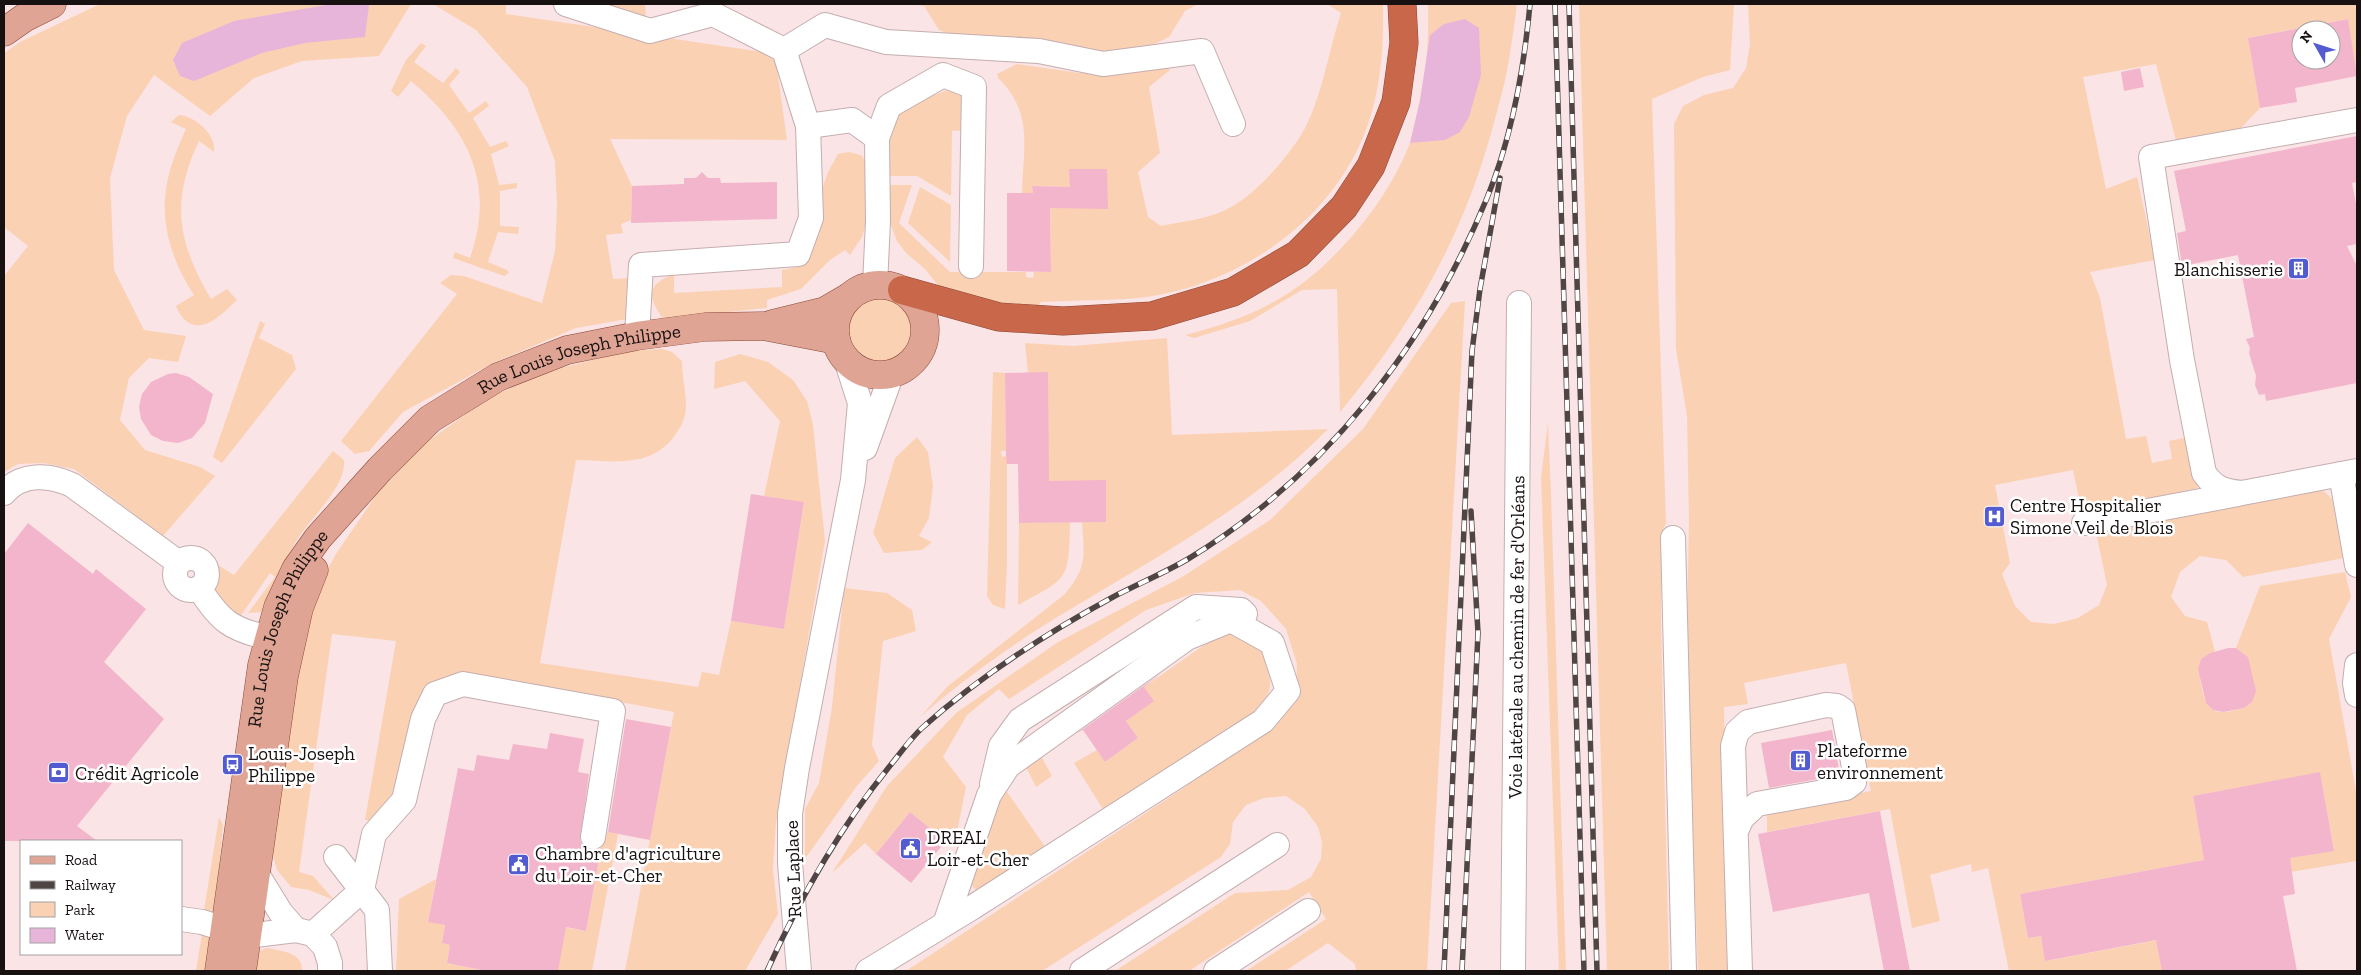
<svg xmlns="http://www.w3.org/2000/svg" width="2361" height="975" viewBox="0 0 2361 975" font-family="'Zilla Slab',serif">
<rect width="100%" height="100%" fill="#fbe4e5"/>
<path fill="#fbd1b4" d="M100,4H411L379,56L302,61L254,78L210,116L154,75L127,116L110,178L114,270L144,330L186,336L178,362L149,358L129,378L120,420L145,450L200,467L215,476L163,536L74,469L43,463L18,464L4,472V276L28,246L4,227V53L22,41Z
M433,4H506V14L775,54L787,140L610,139L632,186L631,220L621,224L623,233L606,235L613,279L629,278L627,319L576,328L493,363L403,412L369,451L355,454L341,441L457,294L440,283L451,275L464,276L542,303L555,251L557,207L555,161L527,87L476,30Z
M612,4H645L646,20L613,10Z
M910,4H1198L1185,11L1169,37L1148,47L1101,57L969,42L939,30L924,6Z
M1327,4H1383C1384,44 1381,89 1367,127C1334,219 1242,283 1147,297C1112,301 1076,300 1041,302L1035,311L995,305L940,288L926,270L906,253L897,241L890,223L889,185H912L899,223L950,272H1026V277L1033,278L1034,272H1051L1050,193L1107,209V169H1070V187L1032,186L1033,193H1022C1023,147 1034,113 998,78L997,74L1017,64L1079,73L1107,72L1159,62L1170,70L1149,87L1160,153L1138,172L1148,217L1161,226C1184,221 1211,219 1231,207C1258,192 1289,156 1304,130C1322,96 1329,50 1341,13Z
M1428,4H1517C1514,26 1511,49 1507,71C1504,87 1499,103 1495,119C1465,233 1415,322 1340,412L1337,289L1302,290L1250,321L1194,338L1185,335C1220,326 1259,313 1290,292C1339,260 1389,198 1410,143C1426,99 1429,49 1428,4Z
M1579,4H1734L1730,70L1703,77L1652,99L1666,523L1661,534V622L1669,971H1607Z
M1748,4H2357V76L2347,19L2248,38L2260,108L2240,129L2176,141L2156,64L2083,77L2106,189L2137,177L2155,260L2090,272L2100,298L2126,439L2146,436L2152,463L2172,459L2169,441L2189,437L2198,488L2082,513L2073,470L1995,485L2010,563L2002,574L2015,606L2031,622L2054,624L2078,618L2099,605L2107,585L2096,532L2316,490L2325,492L2332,499L2344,558L2243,577L2226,560L2200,556L2180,572L2171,597L2185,616L2207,622L2215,651L2201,659C2198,671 2201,703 2213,710C2222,715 2234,710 2244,708L2248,657L2236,648L2260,586L2345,572L2351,597L2329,639L2357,797V861L2279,874L2277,860L2334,850L2320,773L2193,796L2204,860L2020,894L2028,938L2041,936L2046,961L2216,929L2224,971H2196L2194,963L2162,968V971H2009L1988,868L1972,872L1971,864L1930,875L1940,921L1912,928L1890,809L1767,832V812L1871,791L1846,663L1744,683L1748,704L1724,707L1728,971H1698L1686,678L1689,521L1687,416L1676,349L1674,124L1683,106L1704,95L1733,88L1746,68L1750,44Z
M421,43L426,46L414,62L443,83L456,68L460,72L449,85L469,113L486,101L489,106L473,118L490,147L506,141L509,146L491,154L499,185L517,183V188L500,191V226L519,227L518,234L498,232L488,262L507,270L509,273L504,276L453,258L455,252L470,258C496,183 468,129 411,81L398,97L391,91L406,60Z
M953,88L963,91L967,130L952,131L951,196L917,176H889C889,160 885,136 892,121C900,105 936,95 953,88Z
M179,115C195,116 217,135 214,152L199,141C170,202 178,243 211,299L227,289L237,300C224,312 203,336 185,320C181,317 178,310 176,306L194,295C173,264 159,222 167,184C170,165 178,147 186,129L171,122Z
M849,152L861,155L867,163L868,217L862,237L850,255L845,250L830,260L801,289L767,300V308L663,319C647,296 646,285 674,274V293L782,287V270L802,266L820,233L819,198L828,172L838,154Z
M920,187L951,205L950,262L908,223Z
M840 327a38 38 0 1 1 76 0a38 38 0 1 1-76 0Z
M1465,301L1427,971H1356L1355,964L1328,943L1285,971H1246L1326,919L1309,892L1189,971H1115L1235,893L1288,890L1311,877L1321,859L1322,842L1318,827L1305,809L1286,796L1264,798L1246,805L1233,822L1230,844L1221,857L1042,971H906L1179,791L1276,723L1296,688L1297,664L1286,629L1261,601L1240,590L1195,593L1146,610L1009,699L999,689L967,715L943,757L966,787L954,847L910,812L876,854L865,843L832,873L887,786L956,713L1058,642L1182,577L1270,520L1363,429L1451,303Z
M260,321L265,324L259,338L292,355L296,369L222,463L213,457Z
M1167,338L1172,435L1328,429C1244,515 1136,567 1035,631C995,657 956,686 920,717L948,686L1065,594C1088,566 1084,556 1082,522L1106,521V481H1039L1025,343L1073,346Z
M662,349L672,352L682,361C682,376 686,392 686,407C686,415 682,426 677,432C654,469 614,461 576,460L540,663L698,687L702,672L719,675L731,621L784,629L804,503L764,496L780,421L745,381L714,389L715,362L740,354L768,362L793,380L807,401L813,425L825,541L776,823L773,870L778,914L745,971H625L674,712L485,677L450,676L394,804L375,821L365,820L396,641L332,634L299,872L313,876L334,900L309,890L291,887L277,870L272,852L277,832L272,816L308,604L336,554L377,494L424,444L490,397L552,370L630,351Z
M993,372L1005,373L1006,451H1001L1002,457L1007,456V563L1005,609L993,605L987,596Z
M1548,423L1551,494L1566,971H1559L1541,477Z
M917,437L928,452L933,486L929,518L919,536L932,542L922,550L884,553L873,533L895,458Z
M333,451L344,460C347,488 307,520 294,545C282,566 272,589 263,612L248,613L275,577L270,573L240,617L215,596L218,565L234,575Z
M1070,522C1069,581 1068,578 1018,605L1019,523Z
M844,588L887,593L912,610L916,631L883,641L872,745L879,761L856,787L805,859V809L819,783L832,707Z
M1231,633C1239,636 1251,639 1257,645C1262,649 1266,660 1267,666C1277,695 1261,707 1241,725L1104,811L1074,763L1097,750L1105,762L1138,738L1126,721L1144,687L1217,636Z
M1040,754L1052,776L1036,787L1026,767Z
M1005,789L1046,848L979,893L970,884L992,816Z
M219,817L223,825L215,911L204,910Z
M604,831L618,834L592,971H557L562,944L532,921L586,931Z
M436,879L428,921L445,925L442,943L450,945L447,963L486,971H396L399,899Z
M202,934L214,937L209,971H196Z
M267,948C281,951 303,952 302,971H252L259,951Z"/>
<path fill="#e8b5da" d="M332,4L369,5L365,37L305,43L262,53L194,81L180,76L173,60L182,43L234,21Z
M1465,19L1479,28L1481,75L1469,117L1460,132L1445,140L1410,143L1420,100L1430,35L1444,24Z"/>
<path fill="#f3b5cb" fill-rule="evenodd" d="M2348,19L2357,76L2295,88L2297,102L2260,108L2248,38ZM2301,30H2331V60H2301Z
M2140,68L2144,87L2124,91L2121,72Z
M2357,136V182L2352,183L2357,209V244L2347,246L2357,266V383L2266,401L2265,394L2259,395L2255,385L2256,376L2249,353L2250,348L2246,339L2254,337L2238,255L2182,266L2177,233L2186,231L2174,171Z
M1069,169H1107L1108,209L1050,208L1051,272L1007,271V193H1033L1032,186L1070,187Z
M702,172L708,178H720L721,183L777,182V219L631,223L632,186L684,184V178H696Z
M1048,372L1049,481L1106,480V522L1019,523L1018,464H1007L1006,456L1005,373Z
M176,373L189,377L213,394L205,423L192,438L178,443L163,441L151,435L141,419L139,407L142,394L151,382L168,374Z
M751,494L804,502L784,629L731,621Z
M28,523L93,574L96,569L146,609L104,662L164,719L77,826L97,841H4V554Z
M2228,648H2236L2248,657L2256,691L2252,702L2244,708L2223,712L2213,710L2206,703L2198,669L2201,659L2210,653Z
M1163,672L1144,687L1154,701L1126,721L1138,738L1105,762L1083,730L1076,734Z
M626,719L671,727L650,840L608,832Z
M1832,730L1840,775L1769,788L1761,743Z
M550,733L584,739L578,772L589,774L580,841L584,847L590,850L601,848L586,931L566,927L558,971H486L447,963L450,945L442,943L445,925L428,922L458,768L474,771L477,755L509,760L513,744L547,749Z
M2320,772L2334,851L2290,858L2295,894L2283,896L2297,971H2162L2156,940L2045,961L2041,936L2028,938L2020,894L2204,860L2193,796Z
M1880,811L1903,935L1910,971H1884L1869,893L1773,912L1758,834Z
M910,812L946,841L911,883L876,854Z"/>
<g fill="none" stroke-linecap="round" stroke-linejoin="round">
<defs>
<g id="minor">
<path d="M566,4L650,31L713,14L784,50L808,126L811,218L798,254L641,265L637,336"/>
<path d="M784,50L825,25L886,42L1039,51L1103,64L1202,51L1233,124"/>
<path d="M2357,120L2151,157L2182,360L2204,473C2215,489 2224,491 2242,493L2357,471"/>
<path d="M808,126L852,120L877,138L878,221L875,285"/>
<path d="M877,138L889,106L943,75L974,87L971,266"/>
<path d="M865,448L892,373"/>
<path d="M2341,474L2357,565"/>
<path d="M4,493C21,473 49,474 72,485L179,563"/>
<path d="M2084,523L2238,494"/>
<path d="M1673,538L1684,971"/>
<circle cx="191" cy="574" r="16"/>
<path d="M199,588C220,621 231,630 270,638L285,630"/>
<path d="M2357,665L2355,683L2357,695"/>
<path d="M992,784L1001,746L1020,720L1196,607L1241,610L1245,614"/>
<path d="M1736,831L1742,818L1757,804L1846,788L1854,782L1855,772L1843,710L1837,706L1826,705L1748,722L1737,732L1733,746L1740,971"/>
<path d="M336,857L377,910L380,971"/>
<path d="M257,874L281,913L296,930"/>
<path d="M181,919L202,922L247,936L296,930L313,934L325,947L330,963V971"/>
<path d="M313,934L362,890L374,834L404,800L423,719L435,694L463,684L613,711L593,837"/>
<path d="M799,971L790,863V814L797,768L853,480L860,403L846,359"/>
<path d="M868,971L973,907L1263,721L1288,691L1272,643L1231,620L1187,638L1008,766L989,795L945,924"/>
<path d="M1082,971L1277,845"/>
<path d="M1216,971L1308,911"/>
<path id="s1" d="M1513,971L1519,303"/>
</g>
<g id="major">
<path d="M4,32L24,18L52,4"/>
<circle cx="880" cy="330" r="45"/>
<path d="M772,324L825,311L849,297"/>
<path id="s2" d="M219,971L262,665L278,607L296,569L318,538L380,469L430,419L498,377L567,350L637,336L705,327L763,326L836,340"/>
<path d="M242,971L284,676L299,608L314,570"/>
</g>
<path id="highway" d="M902,290L999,317L1063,321L1152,316L1233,292L1298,254L1344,207L1371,166L1396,102L1404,43L1402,4"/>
</defs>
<use href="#minor" stroke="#c4aeaf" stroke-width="26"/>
<use href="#major" stroke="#8b4937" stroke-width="29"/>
<use href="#highway" stroke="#8b4937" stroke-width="29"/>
<use href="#minor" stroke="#fff" stroke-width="24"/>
<use href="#major" stroke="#dfa493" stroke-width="28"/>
<use href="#highway" stroke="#c9674b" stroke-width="28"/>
<defs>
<path id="rail" d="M1555,4L1584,971
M1569,4L1597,971
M767,971C800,898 838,830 889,767C900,754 910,739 922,728C980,676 1045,634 1113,597C1138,584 1164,573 1188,559C1325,476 1426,346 1487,198C1512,137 1524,69 1530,4
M1444,971L1472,351L1480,289L1500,178
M1462,971L1478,633L1471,511"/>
</defs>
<use href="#rail" stroke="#504545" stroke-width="5.5"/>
<use href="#rail" stroke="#fff" stroke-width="4" stroke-dasharray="11" stroke-linecap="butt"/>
</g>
<defs>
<symbol id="building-square" viewBox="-11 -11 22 22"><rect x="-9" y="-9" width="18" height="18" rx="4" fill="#535bd1" stroke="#fff"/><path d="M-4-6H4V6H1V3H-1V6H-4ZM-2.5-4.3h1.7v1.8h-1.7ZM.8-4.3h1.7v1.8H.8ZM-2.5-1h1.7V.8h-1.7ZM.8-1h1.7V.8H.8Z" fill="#fff"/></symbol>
<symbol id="hospital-square" viewBox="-11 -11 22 22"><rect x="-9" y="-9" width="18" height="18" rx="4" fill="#535bd1" stroke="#fff"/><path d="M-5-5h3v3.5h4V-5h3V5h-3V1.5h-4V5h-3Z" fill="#fff"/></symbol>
<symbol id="bus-square" viewBox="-11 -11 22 22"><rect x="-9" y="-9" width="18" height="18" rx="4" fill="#535bd1" stroke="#fff"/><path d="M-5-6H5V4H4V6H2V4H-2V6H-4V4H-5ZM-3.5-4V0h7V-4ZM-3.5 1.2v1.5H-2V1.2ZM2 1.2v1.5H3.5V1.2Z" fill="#fff"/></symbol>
<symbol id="bank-square" viewBox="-11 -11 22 22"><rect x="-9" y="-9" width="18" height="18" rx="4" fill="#535bd1" stroke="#fff"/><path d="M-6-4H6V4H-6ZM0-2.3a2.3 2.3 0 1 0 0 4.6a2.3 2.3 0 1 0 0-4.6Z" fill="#fff"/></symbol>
<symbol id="civic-square" viewBox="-11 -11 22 22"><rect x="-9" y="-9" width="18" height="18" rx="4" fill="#535bd1" stroke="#fff"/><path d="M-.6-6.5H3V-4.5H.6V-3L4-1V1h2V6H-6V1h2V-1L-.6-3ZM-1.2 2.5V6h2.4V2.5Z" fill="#fff"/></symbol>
</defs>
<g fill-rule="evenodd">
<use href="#building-square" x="2286" y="256" width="25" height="25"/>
<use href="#hospital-square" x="1982" y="504" width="25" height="25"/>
<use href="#building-square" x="1788" y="748" width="25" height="25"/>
<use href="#bus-square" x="220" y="752" width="25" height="25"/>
<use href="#bank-square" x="46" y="760" width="25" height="25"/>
<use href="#civic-square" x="898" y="836" width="25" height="25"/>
<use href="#civic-square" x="506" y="852" width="25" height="25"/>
</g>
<g text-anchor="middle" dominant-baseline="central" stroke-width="5" stroke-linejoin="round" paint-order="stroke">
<g font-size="19" fill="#181111" stroke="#fff" text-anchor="start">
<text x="2283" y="269" text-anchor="end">Blanchisserie</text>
<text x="2010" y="505">Centre Hospitalier<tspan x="2010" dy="22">Simone Veil de Blois</tspan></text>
<text x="1817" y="750">Plateforme<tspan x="1817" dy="22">environnement</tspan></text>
<text x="248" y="753">Louis-Joseph<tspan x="248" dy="22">Philippe</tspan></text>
<text x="75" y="773">Crédit Agricole</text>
<text x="927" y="837">DREAL<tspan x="927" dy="22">Loir-et-Cher</tspan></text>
<text x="535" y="853">Chambre d'agriculture<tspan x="535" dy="22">du Loir-et-Cher</tspan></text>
</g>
<g font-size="19" fill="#181111" stroke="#fff">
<text stroke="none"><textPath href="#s2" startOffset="776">Rue Louis Joseph Philippe</textPath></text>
<text stroke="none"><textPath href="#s2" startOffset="352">Rue Louis Joseph Philippe</textPath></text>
<text stroke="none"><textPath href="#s1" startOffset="334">Voie latérale au chemin de fer d'Orléans</textPath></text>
<text transform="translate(793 869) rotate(-92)">Rue Laplace</text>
</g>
</g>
<rect width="2361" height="975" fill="none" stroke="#181111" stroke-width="10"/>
<rect x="20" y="840" width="162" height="115" fill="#ffffff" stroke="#a3a0a0"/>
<rect x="30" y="856" width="25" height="8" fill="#dfa493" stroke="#a3a0a0"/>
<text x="65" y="865" font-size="15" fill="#181111">Road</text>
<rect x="30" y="881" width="25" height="8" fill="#504545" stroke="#a3a0a0"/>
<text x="65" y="890" font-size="15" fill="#181111">Railway</text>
<rect x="30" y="902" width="25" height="15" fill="#fbd1b4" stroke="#a3a0a0"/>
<text x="65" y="915" font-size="15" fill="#181111">Park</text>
<rect x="30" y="928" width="25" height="15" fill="#e8b5da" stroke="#a3a0a0"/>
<text x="65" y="940" font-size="15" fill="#181111">Water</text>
<g transform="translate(2316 45) rotate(309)"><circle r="24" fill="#ffffff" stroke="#a3a0a0"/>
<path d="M0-4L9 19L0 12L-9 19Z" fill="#535bd1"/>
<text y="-8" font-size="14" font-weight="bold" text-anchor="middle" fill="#181111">N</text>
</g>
</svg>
